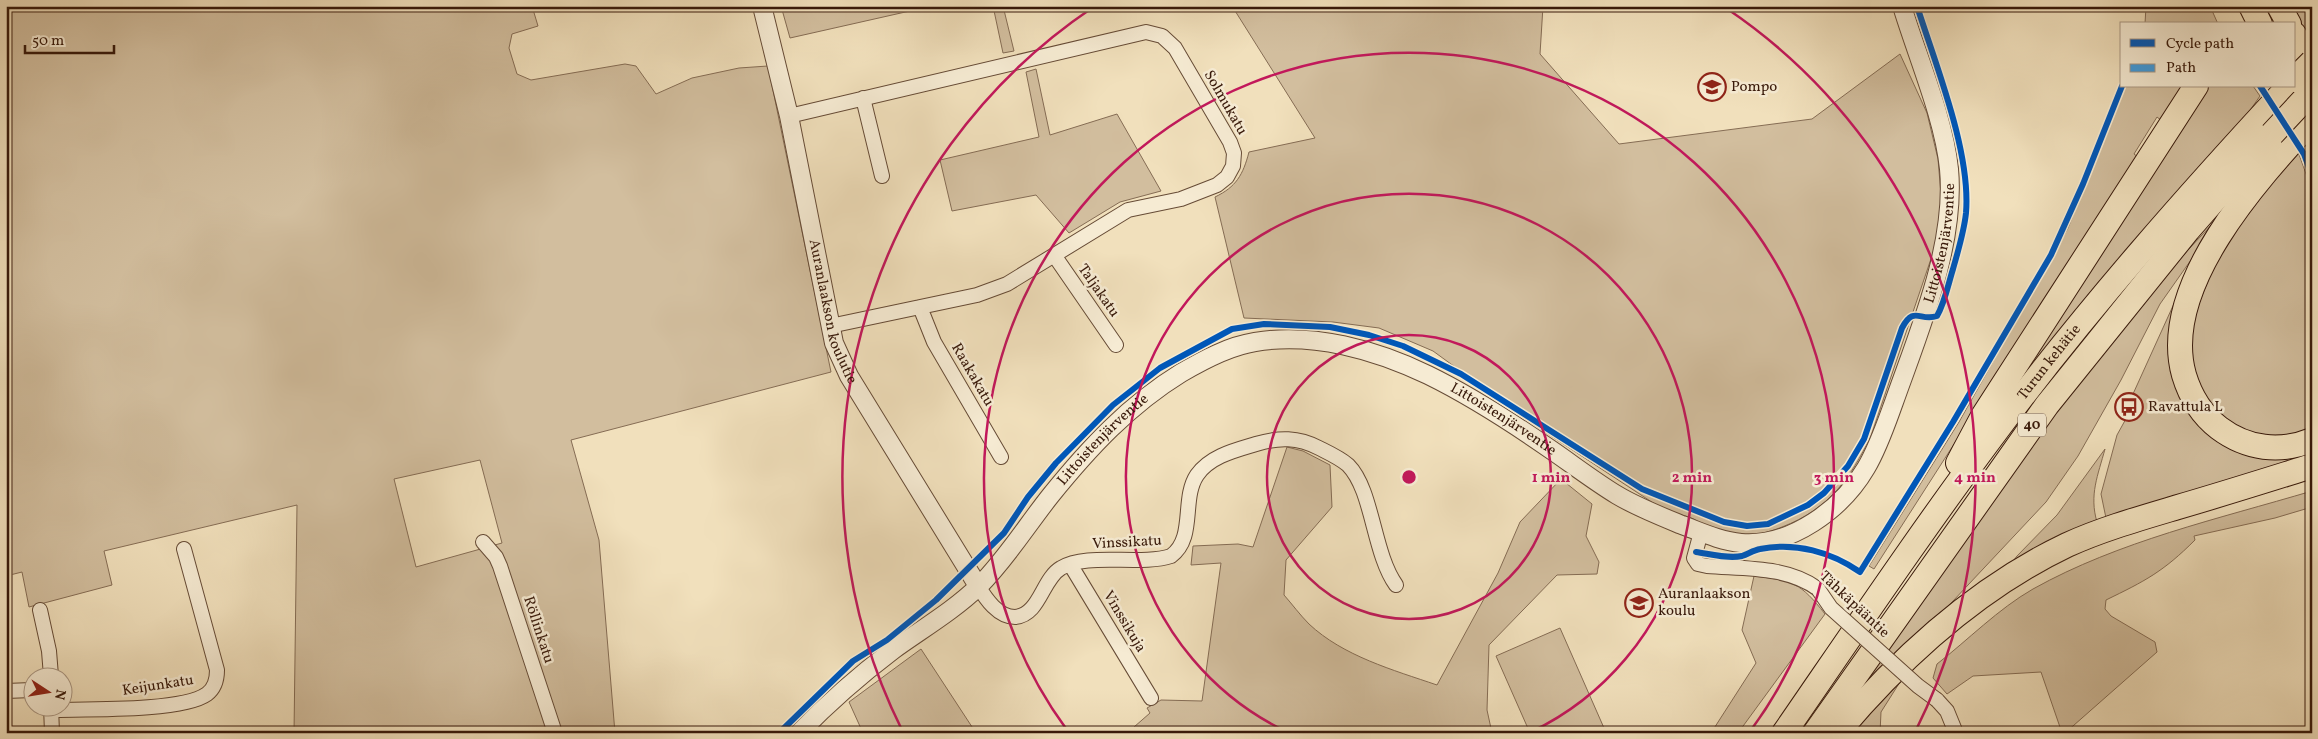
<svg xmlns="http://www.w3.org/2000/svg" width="2318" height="739" viewBox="0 0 2318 739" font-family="Vollkorn,serif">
<rect width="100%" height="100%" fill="#f1e0bc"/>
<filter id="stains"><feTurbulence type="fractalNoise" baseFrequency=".004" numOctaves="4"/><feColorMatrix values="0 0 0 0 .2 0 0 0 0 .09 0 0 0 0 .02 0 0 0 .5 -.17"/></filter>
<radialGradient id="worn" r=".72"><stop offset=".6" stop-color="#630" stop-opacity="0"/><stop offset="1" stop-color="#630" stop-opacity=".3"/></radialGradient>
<path fill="#d2be9e" stroke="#856c54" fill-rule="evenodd" d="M6,6H532L538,26L512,34L509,48L517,74L531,80L625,64L636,66L656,94L692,78L739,68L768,66L831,372L571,440L599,540L615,733H294L297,505L104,551L112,585L29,607L22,572L6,576ZM480,460L502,543L416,567L394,479Z
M781,6H932L790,38Z
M993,6H1003L1014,51L1003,53Z
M1232,6H1543L1540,54L1619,144L1812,119L1900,54L1927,113L1938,159L1942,207L1935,247L1871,436C1850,479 1829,509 1782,527C1767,533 1751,537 1734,536C1709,534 1696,513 1670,514L1539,428L1433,351L1379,328L1333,322L1244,318L1215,197C1236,187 1243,175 1249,152L1315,138Z
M2146,6H2210L2218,24H2145Z
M2290,6H2312V32L2306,37Z
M1036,69L1050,135L1117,114L1161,191L1120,202L1069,233L1036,195L952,211L940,160L1039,137L1026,72Z
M2124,86H2184L2162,121L2157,117L2134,154L2138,157L1874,569L1869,566L1959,422L2068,228Z
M2205,86H2253L2260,96L2246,116L1989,423Z
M2297,149L2312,190V432L2305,434L2256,436L2233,427L2214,411L2191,371L2189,328L2216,261L2235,232Z
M2214,222L2217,223L2160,304L2121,380L2078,456L2046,502L1829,733C1950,557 2067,377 2214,222Z
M2177,297V319L2212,428L2312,445V454L2278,467L2106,518L2101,494L2117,435L2138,397L2133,394Z
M1287,447L1303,451L1330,465L1332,507L1286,560L1284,595C1292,604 1300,615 1309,624C1343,656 1393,670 1437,685L1498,573L1520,522L1561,479L1592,504L1586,536L1599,562L1597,574L1557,575L1489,645L1487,710L1492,733H1137L1134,727L1150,713L1147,708L1161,700L1202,701L1221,563L1191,565L1193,546L1238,544L1253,547Z
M2105,449C2098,475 2089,495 2097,522L2003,574L2017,556L2057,515Z
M2312,491V507L2275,518L2194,536L2195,540C2163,572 2145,581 2106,600L2105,609L2111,616L2155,642L2157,652L2065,733H2062L2041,672L1973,676L1947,694L1933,678L1937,664C1968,640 1998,609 2033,589C2119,541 2218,519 2312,491Z
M1754,576C1793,581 1800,582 1825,614L1738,733H1711L1756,663L1742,630Z
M1560,628L1604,728L1595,733H1530L1496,656Z
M921,649L976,733H863L849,702Z
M1895,675L1900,682L1881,712L1880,733H1850Z"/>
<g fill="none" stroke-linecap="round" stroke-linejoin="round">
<defs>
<path id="minor" d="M863,98L882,176
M789,116L1146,32L1162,36L1175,48L1230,142L1234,153L1233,166L1227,177L1217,185L1181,199L1128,210L1007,284L977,295L830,326
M1054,255L1116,345
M920,307L934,342L1001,457
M1701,532L1694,558L1698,564L1707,566C1744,569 1787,566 1818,589
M483,542L496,557L500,566L555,733
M1070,564L1151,698
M978,586C986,599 998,617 1015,617C1040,615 1042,579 1061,568C1087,552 1140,566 1171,556C1196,538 1181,499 1197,475C1210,456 1236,450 1256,444C1279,437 1298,437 1319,448C1329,453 1340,458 1348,465C1373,490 1373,553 1396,585
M40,610L49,651L51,676
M6,691L32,690
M1937,700L1947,711L1956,733
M51,706L52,733
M51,710C85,709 182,712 207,694C215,688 217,679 217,670L184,549"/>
<g id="tertiary">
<path id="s1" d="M762,6L789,116L834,343L849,376L978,586"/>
<path id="s2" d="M799,733C828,703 860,675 893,650C922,629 953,611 979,586C1007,558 1027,525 1051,495C1089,448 1129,405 1181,373C1203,360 1229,346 1255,342C1313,332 1376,350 1428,375C1471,396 1511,422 1550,449C1572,464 1594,481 1617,495C1637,507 1660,516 1682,525C1701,532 1720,541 1741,543C1791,547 1842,509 1866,468C1878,448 1886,424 1894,402C1919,331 1956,245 1949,169C1944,118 1917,56 1902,6"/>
</g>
<g id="trunk">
<path d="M2251,6L2260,24"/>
<path d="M2279,6L2289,24"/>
<path d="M2294,34L2312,65"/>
<path d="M2312,120C2257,180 2159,287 2184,375C2190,395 2202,415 2219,428C2247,449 2280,453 2312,440"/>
<path d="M1958,463L1983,416L2196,86"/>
<path id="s3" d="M1784,733C1855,630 1925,526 2000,426C2089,307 2188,195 2289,86"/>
<path d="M1815,733L2047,405L2188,230L2272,134"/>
<path d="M1837,733C1901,657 1977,588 2067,545C2102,529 2141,518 2178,507C2223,494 2267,480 2312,466"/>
</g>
</defs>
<use href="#minor" stroke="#664b36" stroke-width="16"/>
<use href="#tertiary" stroke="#664b36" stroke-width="20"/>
<use href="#trunk" stroke="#38190a" stroke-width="26"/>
<use href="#minor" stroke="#f6ebd3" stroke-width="14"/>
<use href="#tertiary" stroke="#f6ebd3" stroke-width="18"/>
<use href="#trunk" stroke="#f1e0bc" stroke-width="24"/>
<defs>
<path id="minor-bridge" d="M1818,589L1831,608L1918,686L1937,700"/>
<path id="trunk-bridge" d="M2294,80L2312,62
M2272,134L2312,91"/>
</defs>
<use href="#minor-bridge" stroke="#664b36" stroke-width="16" stroke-linecap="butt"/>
<use href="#trunk-bridge" stroke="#38190a" stroke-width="26" stroke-linecap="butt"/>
<use href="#minor-bridge" stroke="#f6ebd3" stroke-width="14"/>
<use href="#trunk-bridge" stroke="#f1e0bc" stroke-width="24"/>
<path stroke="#3e9bde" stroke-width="5" stroke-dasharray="10 5" stroke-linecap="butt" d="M1955,731L1956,733"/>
<defs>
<path id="cycleway" d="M2260,86L2304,154L2312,176
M1696,552C1710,554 1728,559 1742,556C1748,554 1754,550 1760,549C1796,542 1831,552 1860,572L1953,422L2051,255L2083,184L2122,86
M779,733L853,661L887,640L936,600L1004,533L1028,497L1056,463L1113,405L1160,368L1232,329L1264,324L1330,327L1369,335L1403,346L1461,374L1642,489L1724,522L1747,526L1768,524L1808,505L1824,493L1848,466L1864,439L1902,328C1914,305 1920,322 1937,316C1945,302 1948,285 1953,269C1958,251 1964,232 1966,213C1971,152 1936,66 1917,6"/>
</defs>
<use href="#cycleway" stroke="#f6ebd3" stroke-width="9"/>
<use href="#cycleway" stroke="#0057b8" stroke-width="6"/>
</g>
<g fill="none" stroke="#c2185b" stroke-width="2.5">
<circle cx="1409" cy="477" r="142"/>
<path d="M1287 732A283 283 0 1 1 1531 732"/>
<path d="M1067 730A425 425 0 1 1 1751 730"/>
<path d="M902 730A566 566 0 0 1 1092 8M1726 8A566 566 0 0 1 1916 730"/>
</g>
<defs>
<symbol id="school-ring" viewBox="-11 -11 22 22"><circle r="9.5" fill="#f6ebd3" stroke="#8f2418" stroke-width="1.5"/><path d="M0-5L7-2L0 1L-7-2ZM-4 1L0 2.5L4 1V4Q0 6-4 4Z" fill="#8f2418"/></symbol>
<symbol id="bus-ring" viewBox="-11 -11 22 22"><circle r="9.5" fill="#f6ebd3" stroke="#8f2418" stroke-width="1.5"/><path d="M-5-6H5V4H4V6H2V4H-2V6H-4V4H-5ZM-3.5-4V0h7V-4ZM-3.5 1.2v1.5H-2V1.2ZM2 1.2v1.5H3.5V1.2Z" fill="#8f2418"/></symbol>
</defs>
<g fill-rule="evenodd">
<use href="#school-ring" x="1696" y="71" width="32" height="32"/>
<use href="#bus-ring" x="2113" y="391" width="32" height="32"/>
<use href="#school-ring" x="1623" y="587" width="32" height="32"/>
</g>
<g text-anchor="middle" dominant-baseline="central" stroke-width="5" stroke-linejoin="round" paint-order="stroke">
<rect fill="#f6ebd3" stroke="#715846" stroke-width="1" x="2018" y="413.5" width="28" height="23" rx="4"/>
<g font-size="14" font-weight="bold" fill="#38190a">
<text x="2032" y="425">40</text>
</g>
<g font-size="15" fill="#38190a" stroke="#f6ebd3" text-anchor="start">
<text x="1731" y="87">Pompo</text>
<text x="2148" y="407">Ravattula L</text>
<text x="1658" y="594">Auranlaakson<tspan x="1658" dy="17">koulu</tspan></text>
</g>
<g font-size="15" fill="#38190a" stroke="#f6ebd3">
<text transform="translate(1225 103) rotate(60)">Solmukatu</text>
<text stroke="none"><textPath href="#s2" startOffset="1536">Littoistenjärventie</textPath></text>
<text transform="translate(1098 291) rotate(55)">Taljakatu</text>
<text stroke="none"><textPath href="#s1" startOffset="314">Auranlaakson koulutie</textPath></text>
<text stroke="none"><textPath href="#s3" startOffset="456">Turun kehätie</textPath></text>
<text transform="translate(972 375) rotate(60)">Raakakatu</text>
<text stroke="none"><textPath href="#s2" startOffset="875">Littoistenjärventie</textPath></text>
<text stroke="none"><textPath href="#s2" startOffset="425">Littoistenjärventie</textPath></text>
<text transform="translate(1127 543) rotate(-3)">Vinssikatu</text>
<text transform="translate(1854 605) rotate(43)">Tähkäpääntie</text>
<text transform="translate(1124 622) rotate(59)">Vinssikuja</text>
<text transform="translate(538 630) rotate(72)">Röllinkatu</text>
<text transform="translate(158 686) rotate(-9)">Keijunkatu</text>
</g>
</g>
<circle cx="1409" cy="477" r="8" fill="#c2185b" stroke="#f6ebd3" stroke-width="2.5"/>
<g font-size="15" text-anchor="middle" font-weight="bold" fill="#c2185b" stroke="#f6ebd3" stroke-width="5" stroke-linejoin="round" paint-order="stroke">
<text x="1551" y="482">1 min</text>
<text x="1692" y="482">2 min</text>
<text x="1834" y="482">3 min</text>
<text x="1975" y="482">4 min</text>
</g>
<rect width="2318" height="739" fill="none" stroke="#f1e0bc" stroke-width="25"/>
<rect x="8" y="8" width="2303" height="724" fill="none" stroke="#38190a" stroke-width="2.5"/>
<rect x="12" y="12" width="2293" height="714" fill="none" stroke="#38190a"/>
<rect x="2120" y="22" width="175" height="65" fill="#f6ebd3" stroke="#aa9783"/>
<rect x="2130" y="39" width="25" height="8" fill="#0057b8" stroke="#aa9783"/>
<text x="2166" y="48" font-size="15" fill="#38190a">Cycle path</text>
<rect x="2130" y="64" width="25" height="8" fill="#3e9bde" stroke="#aa9783"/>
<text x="2166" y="72" font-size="15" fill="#38190a">Path</text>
<g transform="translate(48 692) rotate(102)"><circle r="24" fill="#f6ebd3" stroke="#aa9783"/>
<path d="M0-4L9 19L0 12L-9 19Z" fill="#8f2418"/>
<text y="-8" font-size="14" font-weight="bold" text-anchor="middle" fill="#38190a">N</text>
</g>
<path d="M25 45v8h89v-8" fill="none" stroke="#38190a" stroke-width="2.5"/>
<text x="32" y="45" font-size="15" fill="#38190a" stroke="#f6ebd3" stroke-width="4" paint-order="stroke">50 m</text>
<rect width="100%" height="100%" filter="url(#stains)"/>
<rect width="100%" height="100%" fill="url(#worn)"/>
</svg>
